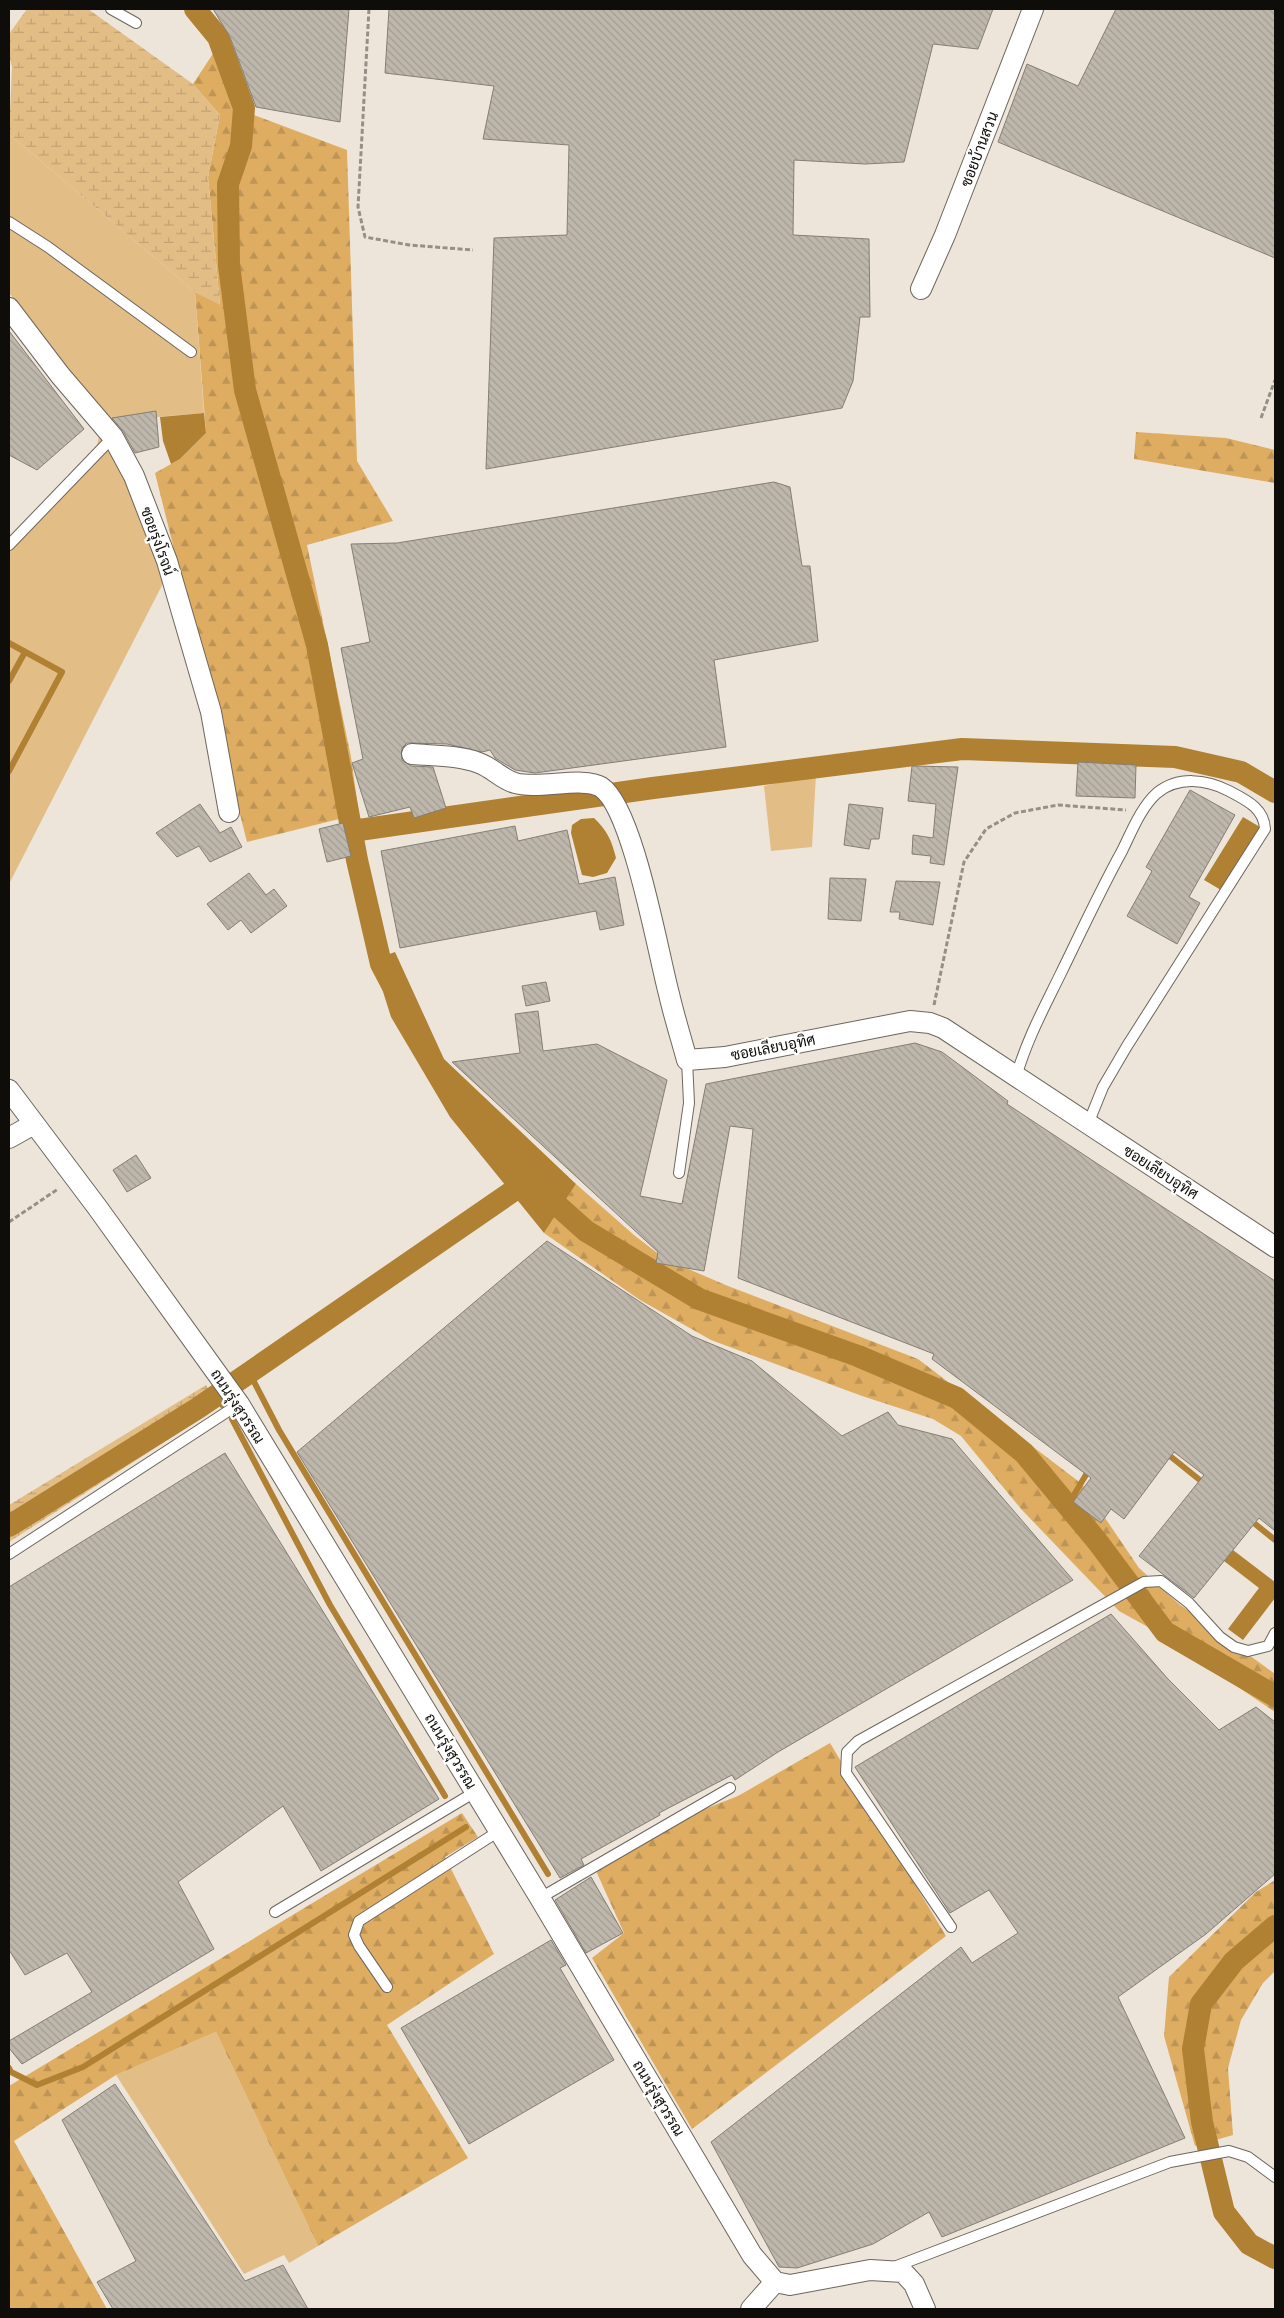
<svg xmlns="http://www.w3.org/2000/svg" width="1284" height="2318" viewBox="0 0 1284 2318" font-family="Montserrat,Sarabun,sans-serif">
<defs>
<pattern id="forest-firs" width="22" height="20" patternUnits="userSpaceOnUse" patternTransform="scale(1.25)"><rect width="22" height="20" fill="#dfad62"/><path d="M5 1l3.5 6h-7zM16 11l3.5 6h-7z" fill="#be9454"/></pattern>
<pattern id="wetland-marsh" width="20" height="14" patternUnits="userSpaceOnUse" patternTransform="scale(1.25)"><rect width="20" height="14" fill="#e3bd86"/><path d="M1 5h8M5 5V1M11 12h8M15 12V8" fill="none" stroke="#c2a172"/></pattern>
<pattern id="building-back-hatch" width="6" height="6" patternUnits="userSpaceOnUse" patternTransform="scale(1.25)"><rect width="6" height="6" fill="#beb7ac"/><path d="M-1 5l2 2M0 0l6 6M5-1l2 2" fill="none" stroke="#a29c93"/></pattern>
</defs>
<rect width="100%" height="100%" fill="#ede5da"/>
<path fill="#e3bd86" d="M9,134L195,292L204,413L110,421L34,329L10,294L9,283Z
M99,435L176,558L9,884V542L97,446Z
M816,774L812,847L771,851L764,786Z
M216,2032L318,2246L289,2263L284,2255L244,2274L116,2075Z"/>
<path fill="url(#forest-firs)" d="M220,43L254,115L347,150L357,461L393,521L307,545L351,757L359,814L247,842L155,473L180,459L206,433L195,292L220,304L208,177L220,115L193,84Z
M1136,432L1226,438L1275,450V483L1134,459Z
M576,1184L634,1235L665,1259L728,1286L918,1359L1082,1484L1139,1568L1179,1604L1275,1674V1712L1155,1631L1119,1611L1022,1510L961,1436L933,1419L862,1396L711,1340L640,1300L544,1233Z
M830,1743L946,1936L692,2129L592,1958L624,1933L592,1862L674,1821L738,1796Z
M462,1813L478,1837L445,1857L494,1954L387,2025L468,2158L318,2246L216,2032L116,2075L14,2141L107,2309H9V2086Z
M1275,1880V1971L1263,1983L1241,2020L1228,2068L1233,2135L1195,2146L1164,2036L1169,1977L1256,1892Z"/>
<path fill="url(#wetland-marsh)" d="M27,9H88L193,84L220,115L208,177L220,305L195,292L9,134L12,67L9,56V34Z
M206,1385L219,1407L9,1542V1505Z"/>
<path fill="#b08033" d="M204,413L206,433L180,459L171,464L163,441L160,417Z
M1243,817L1260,827L1221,890L1204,880Z
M594,818C607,830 612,841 616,858L607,873L593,877L582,875L571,833L572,825L581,819Z
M395,952L444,1059L576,1184L544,1233L450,1117L391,1017L373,960Z
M1233,1550L1275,1582V1598L1243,1640L1228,1629L1259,1588L1224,1561Z"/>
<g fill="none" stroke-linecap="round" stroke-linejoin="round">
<path stroke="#b08033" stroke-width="6" d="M9,643L62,672L9,771
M9,681L25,652
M249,1372L279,1430L548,1874
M215,1396L222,1405
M232,1419L330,1605L445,1796
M1165,1452L1206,1485
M1068,1505L1090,1468
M1249,1519L1275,1540
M9,2068L11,2072L37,2085L83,2067L466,1827"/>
<path stroke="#b08033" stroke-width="22" d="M195,9L218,37L244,108L241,146L228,184L229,265L245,390L317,645L357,860L381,964L392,985
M352,831L653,788L962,749L1175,757L1241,772L1275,792
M538,1188L586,1231L699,1299L858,1356L957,1398L1024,1453L1097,1541L1165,1632L1275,1696
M9,1526L198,1408L529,1180
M1275,1926L1234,1961L1201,2004L1193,2049L1202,2122L1224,2212L1249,2244L1275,2258"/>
</g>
<path fill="url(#building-back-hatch)" stroke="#867e74" d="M213,9H349L340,122L256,107L230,37Z
M389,9H993L978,49L933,44L904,162L865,164L794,160L793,235L869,239L870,317H860L853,381L842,408L486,469L494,238L567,235L569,145L483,139L494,86L385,73Z
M1116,9H1275V258L998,142L1027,64L1078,86Z
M9,331L84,429L37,470L9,455Z
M156,411L159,447L135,453L123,431L112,418Z
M774,482L790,487L802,566H810L818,641L714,660L726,747L535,773L515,770L495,758L490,750L482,752L447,744L407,743L402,748V760L411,766L433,767L446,808L414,818L410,807L369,817L352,763L363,759L341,648L370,642L351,544L397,543Z
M1078,762L1136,765L1135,798L1076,796Z
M912,766L958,767L944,865L930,863L931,856L912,854L913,835L933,838L936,804L908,801Z
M1190,790L1235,815L1189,897L1200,903L1177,944L1127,916L1152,871L1146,867Z
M200,804L220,833L231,827L242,847L210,862L199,846L177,857L156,833Z
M849,804L883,808L879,839H871L869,849L844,845Z
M343,823L351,856L327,862L319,829Z
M515,826L518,841L567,830L579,884L615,877L624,925L600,930L596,911L400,948L381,851Z
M249,873L266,895L274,889L287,906L251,933L241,920L228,930L207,904Z
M830,878L866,879L861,921L828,919Z
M896,881L940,882L933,925L899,919L900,912H890Z
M546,982L550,1001L526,1006L522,986Z
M538,1011L543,1051L597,1044L667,1080L640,1196L682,1204L706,1084L915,1043L942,1052L1008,1101L1007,1104L1275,1281V1531L1259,1518L1194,1598L1139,1556L1204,1475L1174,1452L1124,1519L1111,1509L1101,1523L1073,1502L1091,1478L932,1359L934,1354L738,1278L753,1129L730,1126L704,1271L656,1263L658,1252L452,1062L520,1053L515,1014Z
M136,1155L151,1178L127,1192L113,1170Z
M547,1241L692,1336L752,1361L842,1436L888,1412L898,1425L952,1439L1073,1580L778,1752L735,1780L732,1775L659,1813L660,1815L581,1859L584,1865L560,1878L297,1452Z
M225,1453L439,1799L321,1871L283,1806L178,1882L214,1949L22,2064L9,2048V2041L92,1992L67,1953L25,1975L9,1950V1587Z
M1111,1614L1168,1679L1219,1730L1256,1707L1275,1722V1874L1206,1934L1118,1997L1185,2138L942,2237L929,2212L873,2244L797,2268L779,2267L711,2142L961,1947L972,1963L1018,1933L989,1890L950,1913L855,1767Z
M591,1877L623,1933L586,1953L555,1900Z
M551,1940L566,1965L560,1968L614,2060L469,2144L401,2028Z
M115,2084L245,2281L283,2265L308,2309H113L97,2282L136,2261L62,2120Z"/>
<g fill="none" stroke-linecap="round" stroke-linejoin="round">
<defs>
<path id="lane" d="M111,9L136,23
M9,222L48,247L191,352
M9,545L113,437
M1016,1077C1027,1039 1044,1008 1061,973C1081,932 1100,891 1122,851C1131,833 1141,807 1157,793C1178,776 1206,779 1229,791C1246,800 1264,808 1265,829L1127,1046L1103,1087L1088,1124
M679,1173L689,1103L687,1060
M9,1554L239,1404
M540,1898L730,1788
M275,1912L475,1792
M951,1927L846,1773L847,1752L858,1741L1144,1582L1161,1581L1189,1603L1220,1637L1234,1647L1248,1651L1268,1646L1275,1633
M387,1987L359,1946L354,1935L359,1921L499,1831
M894,2267L1170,2162L1229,2151L1248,2157L1275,2177"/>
<path id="street" d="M921,289L945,235L1033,9
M9,308L60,375L113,437L134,476L167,561L211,712L229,812
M412,754C434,756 458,755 479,763C493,768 501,779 515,783C538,790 583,776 601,787C633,808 658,953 669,994C674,1016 681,1038 687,1060L725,1057L910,1021L930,1023L943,1028L1275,1247
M9,1090L97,1207L239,1404L540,1898L752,2255L775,2282L790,2285L870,2270L903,2272L914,2284L925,2309
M9,1138L34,1124
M751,2309L775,2282"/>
</defs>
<use href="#lane" stroke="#6d665d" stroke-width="12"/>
<use href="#street" stroke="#6d665d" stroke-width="22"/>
<path stroke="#948f87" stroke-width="3" stroke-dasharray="5 2.5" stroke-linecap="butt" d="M369,9L358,207L365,237L409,245L473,250
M1261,418L1275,380
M934,1005L964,862L986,829L1015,813L1058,805L1126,810
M9,1222L58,1189"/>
<use href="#lane" stroke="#fff" stroke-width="10"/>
<use href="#street" stroke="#fff" stroke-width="20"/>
</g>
<g text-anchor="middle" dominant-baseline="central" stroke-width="4.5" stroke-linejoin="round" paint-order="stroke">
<g font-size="15" fill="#0f0d09" stroke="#fff">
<text transform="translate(979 149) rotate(-69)">ซอยบ้านสวน</text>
<text transform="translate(158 541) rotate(70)">ซอยรุ่งโรจน์</text>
<text transform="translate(773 1047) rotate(-11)">ซอยเลียบอุทิศ</text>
<text transform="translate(1161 1172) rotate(33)">ซอยเลียบอุทิศ</text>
<text transform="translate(238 1406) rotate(57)">ถนนรุ่งสุวรรณ</text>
<text transform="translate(451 1751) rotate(59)">ถนนรุ่งสุวรรณ</text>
<text transform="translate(659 2098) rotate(59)">ถนนรุ่งสุวรรณ</text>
</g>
</g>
<rect width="1284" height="2318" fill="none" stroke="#0f0d09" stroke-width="20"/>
</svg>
